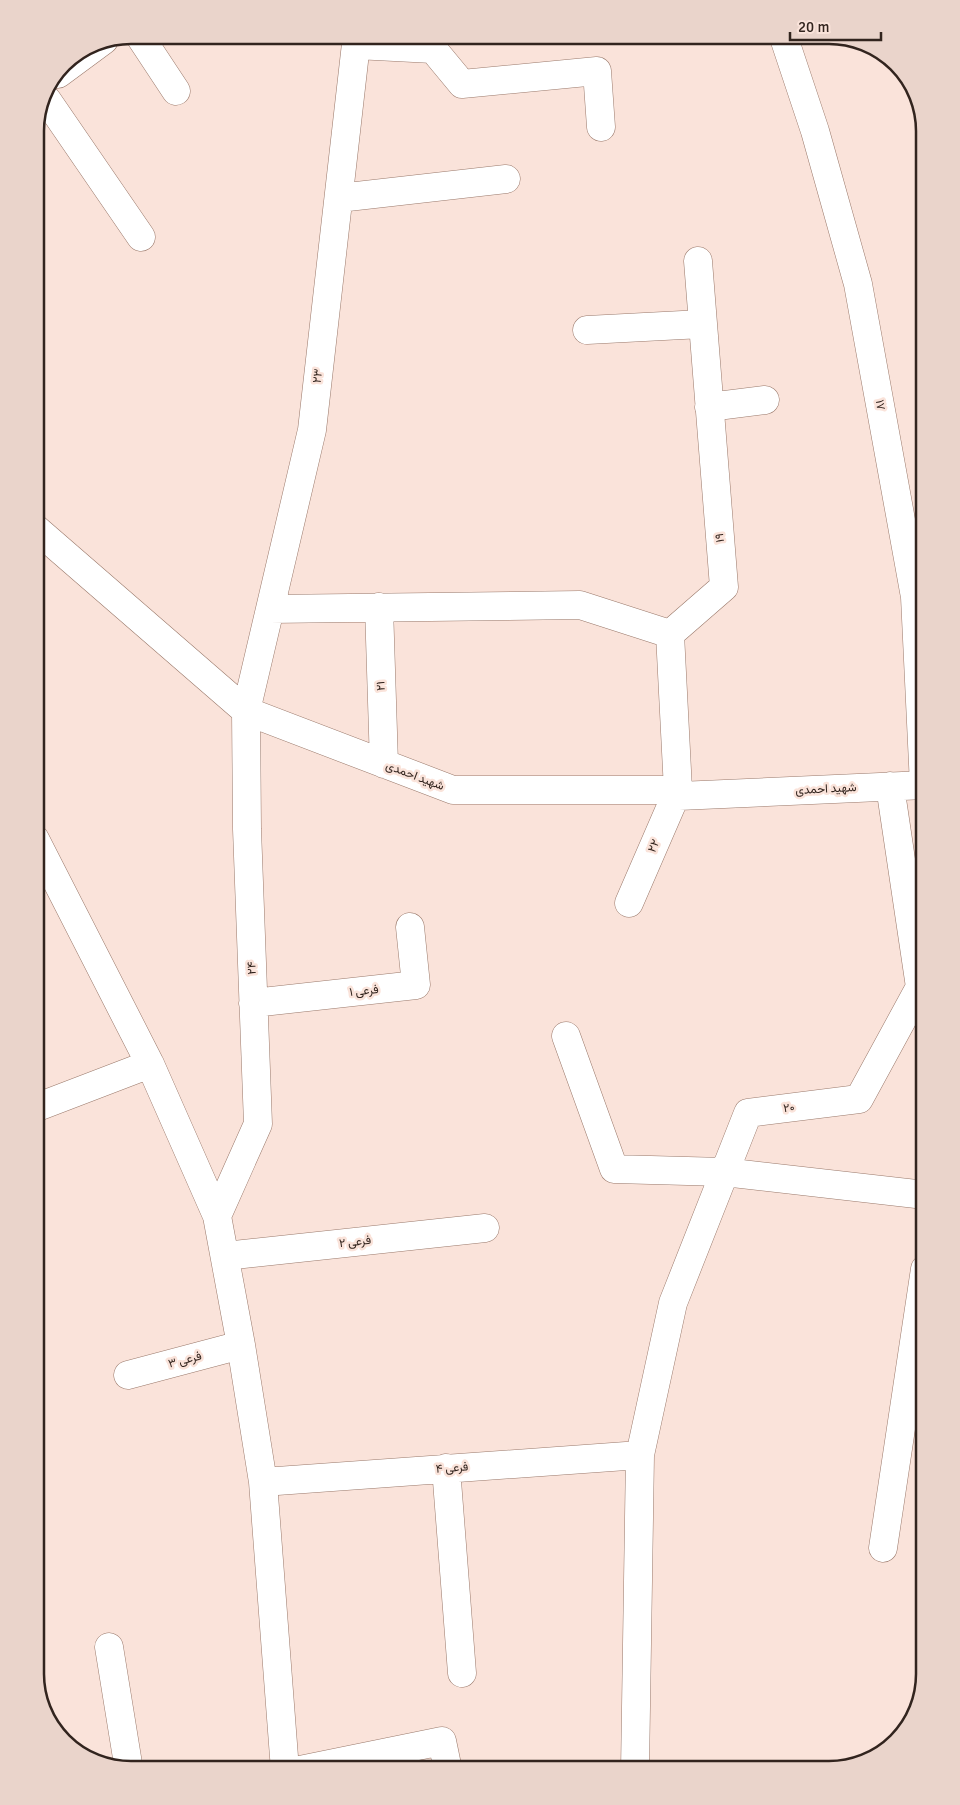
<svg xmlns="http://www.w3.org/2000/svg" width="960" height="1805" viewBox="0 0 960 1805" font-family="Signika,Vazirmatn,sans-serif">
<rect width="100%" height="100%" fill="#fae3da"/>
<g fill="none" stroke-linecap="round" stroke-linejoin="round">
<defs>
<path id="minor" d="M139,35L176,91
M783,35L815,131L858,284L915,597L924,785
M356,45L433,49L462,84L597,71L601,127
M58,74L104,40
M47,100L141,237
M339,198L506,179
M587,330L702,324
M709,407L765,400
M35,528L246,711L453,790H678L679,796L925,785
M379,607L384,764
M270,609L580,605L670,634
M35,839L150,1064L217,1216L241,1345L263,1482L285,1770
M629,903L678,790L670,634L724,587L698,261
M253,1003L416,985L410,927
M566,1036L614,1169L724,1172L925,1195
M35,1108L150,1064
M217,1216L258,1124L247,829L246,711L312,430L357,35
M225,1256L485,1228
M128,1375L241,1345
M446,1468L462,1673
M263,1482L640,1455
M883,1548L925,1269
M109,1647L129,1770
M300,1770L442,1741L448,1770
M635,1770L640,1455L673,1303L748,1113L859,1099L920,987L890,786"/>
</defs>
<use href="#minor" stroke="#9a796b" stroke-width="29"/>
<use href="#minor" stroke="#fff" stroke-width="28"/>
</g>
<g text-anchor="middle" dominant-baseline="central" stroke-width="5" stroke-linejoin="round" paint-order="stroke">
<g font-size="12" fill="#32241e" stroke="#fae3da">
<text transform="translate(318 376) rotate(-83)">۲۳</text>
<text transform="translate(880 405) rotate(80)">۱۷</text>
<text transform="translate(720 538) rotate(-95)">۱۹</text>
<text transform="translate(381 686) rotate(-92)">۲۱</text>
<text transform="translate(415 776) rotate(21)">شهید احمدی</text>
<text transform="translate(826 789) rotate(-3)">شهید احمدی</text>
<text transform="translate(654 846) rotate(-67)">۲۲</text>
<text transform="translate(252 968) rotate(-92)">۲۴</text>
<text transform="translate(364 991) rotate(-6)">فرعی ۱</text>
<text transform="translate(789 1108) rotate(-7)">۲۰</text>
<text transform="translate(355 1242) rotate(-6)">فرعی ۲</text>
<text transform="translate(185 1360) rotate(-15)">فرعی ۳</text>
<text transform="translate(452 1468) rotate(-4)">فرعی ۴</text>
</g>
</g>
<path d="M0 0H960V1805H0ZM131 44H829A87 87 0 0 1 916 131V1674A87 87 0 0 1 829 1761H131A87 87 0 0 1 44 1674V131A87 87 0 0 1 131 44Z" fill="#ead4cb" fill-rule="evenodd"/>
<path fill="none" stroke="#32241e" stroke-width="2.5" d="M131 44H829A87 87 0 0 1 916 131V1674A87 87 0 0 1 829 1761H131A87 87 0 0 1 44 1674V131A87 87 0 0 1 131 44Z"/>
<path d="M790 32v8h91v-8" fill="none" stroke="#32241e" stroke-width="2.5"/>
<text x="798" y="32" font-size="15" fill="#32241e" stroke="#fae3da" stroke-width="4" paint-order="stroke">20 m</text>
</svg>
